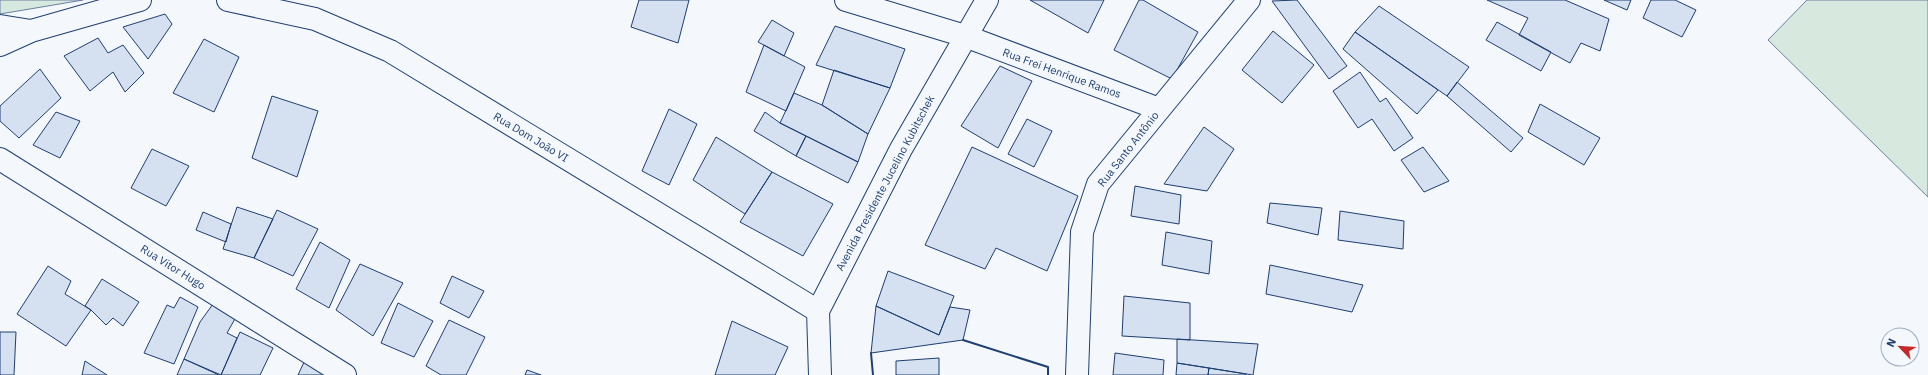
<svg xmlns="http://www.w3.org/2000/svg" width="1928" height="375" viewBox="0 0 1928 375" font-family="'IBM Plex Sans',sans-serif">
<rect width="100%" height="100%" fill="#f4f7fb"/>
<path fill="#d7e8df" stroke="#687fa3" d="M0,0H83L0,14Z
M1807,0H1928V197L1768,40Z"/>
<path fill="#d5e0f0" stroke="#1d3f73" d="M639,0H689L678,43L631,27Z
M1030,0H1104L1088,33Z
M1139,0H1143L1198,32L1172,79L1114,50Z
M1297,0L1347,66L1329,79L1272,1Z
M1487,0H1565L1609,19L1600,51L1581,43L1570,63L1519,35L1528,18Z
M1604,0H1631L1627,10Z
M1651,0H1675L1696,10L1682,37L1643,18Z
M1379,6L1469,67L1447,96L1355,32Z
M165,14L172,24L148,59L123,27Z
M772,20L794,33L784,56L758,42Z
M1497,22L1551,52L1541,71L1486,40Z
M835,26L905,49L890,88L816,65Z
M1273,31L1314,65L1282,103L1242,70Z
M1355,32L1438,90L1417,114L1343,49Z
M98,38L108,53L123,45L144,73L125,92L113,72L90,91L64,56Z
M204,39L239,57L214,112L173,93Z
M764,45L805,67L786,111L746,92Z
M1000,66L1032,81L998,148L961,126Z
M40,69L61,98L19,138L0,121V106Z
M834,70L890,88L868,134L822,105Z
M1360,72L1380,102L1386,98L1413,138L1394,151L1372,119L1358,128L1333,91Z
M1457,82L1523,138L1511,152L1447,96Z
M794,93L822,105L868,134L858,162L780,123Z
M272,96L318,111L297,177L252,158Z
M1540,104L1600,138L1584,165L1528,132Z
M669,109L697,124L669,185L642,171Z
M56,112L80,121L60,158L33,145Z
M765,112L780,123L806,136L796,156L754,131Z
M1027,119L1052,131L1034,167L1008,154Z
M1204,127L1234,149L1207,191L1164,184Z
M806,136L858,162L848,183L796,156Z
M716,137L772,172L745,214L693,180Z
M972,147L1078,196L1047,271L996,248L985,269L925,245Z
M1423,147L1449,181L1424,192L1401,160Z
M152,149L189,166L166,206L131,188Z
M772,172L833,204L803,256L740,222Z
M1135,186L1181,195L1179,224L1131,216Z
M1270,203L1322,208L1318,235L1267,223Z
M237,207L273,219L254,258L223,249Z
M277,210L318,229L293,276L254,258Z
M1340,211L1404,221L1403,249L1338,240Z
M203,212L231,224L226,242L196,230Z
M1166,232L1212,241L1209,274L1162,265Z
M320,242L350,260L329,308L296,289Z
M360,264L403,283L373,336L336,310Z
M1270,265L1363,285L1352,312L1266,294Z
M48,266L71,281L65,294L91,310L66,346L17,314Z
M888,271L954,296L939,335L876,306Z
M452,276L484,291L469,318L440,303Z
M102,279L139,302L123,326L113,318L106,325L91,310L85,306Z
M1124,296L1190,303V340L1122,336Z
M180,297L198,307L174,364L144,353L167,305L174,308Z
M398,303L433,321L414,357L381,343Z
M213,304L236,317L227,333L237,338L221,375L184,359L200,322Z
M876,306L939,335L950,307L970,310L963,340L871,353Z
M449,320L485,337L466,375H441L426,366Z
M732,321L788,347L775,375H715Z
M0,332H16L14,375H0Z
M240,332L273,348L260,375H221Z
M1177,339L1258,344L1253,375L1177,363Z
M1115,353L1164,360L1163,375H1113Z
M306,358L337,375H298Z
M939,358V375H896V361Z
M184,359L219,375H177Z
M85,361L107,375H82Z
M1177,363L1209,368L1208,375H1176Z
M1209,368L1246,374V375H1208Z
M527,370L541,375H525Z"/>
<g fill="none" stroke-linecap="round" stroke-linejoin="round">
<defs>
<path id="minor" d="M228,0L315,19L390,51L818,311
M846,0L965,36L1159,109
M0,26L31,31
M0,45L31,31L140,0
M0,159L345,375
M820,375L818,311L901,149L987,0
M1077,375L1082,232L1098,184L1249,0"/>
</defs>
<use href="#minor" stroke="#1d3f73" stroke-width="24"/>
<use href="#minor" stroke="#f4f7fb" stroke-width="22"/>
<path stroke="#1d3f73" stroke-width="2" d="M963,340L1048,367V375
M871,353L873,375"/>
</g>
<g text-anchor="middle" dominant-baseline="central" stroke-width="3" stroke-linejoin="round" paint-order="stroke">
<g font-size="11" fill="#1d3f73" stroke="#f4f7fb">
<text transform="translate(1062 73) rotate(20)">Rua Frei Henrique Ramos</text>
<text transform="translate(531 137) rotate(31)">Rua Dom João VI</text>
<text transform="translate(1128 149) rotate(-52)">Rua Santo Antônio</text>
<text transform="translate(885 183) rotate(-62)">Avenida Presidente Jucelino Kubitschek</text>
<text transform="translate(173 267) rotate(32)">Rua Vitor Hugo</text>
</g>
</g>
<g transform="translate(1900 347) rotate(295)"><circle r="19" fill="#f4f7fb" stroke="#9eadc5"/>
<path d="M0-3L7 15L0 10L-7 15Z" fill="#c62828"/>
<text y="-6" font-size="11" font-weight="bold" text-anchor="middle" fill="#1d3f73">N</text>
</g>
</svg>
